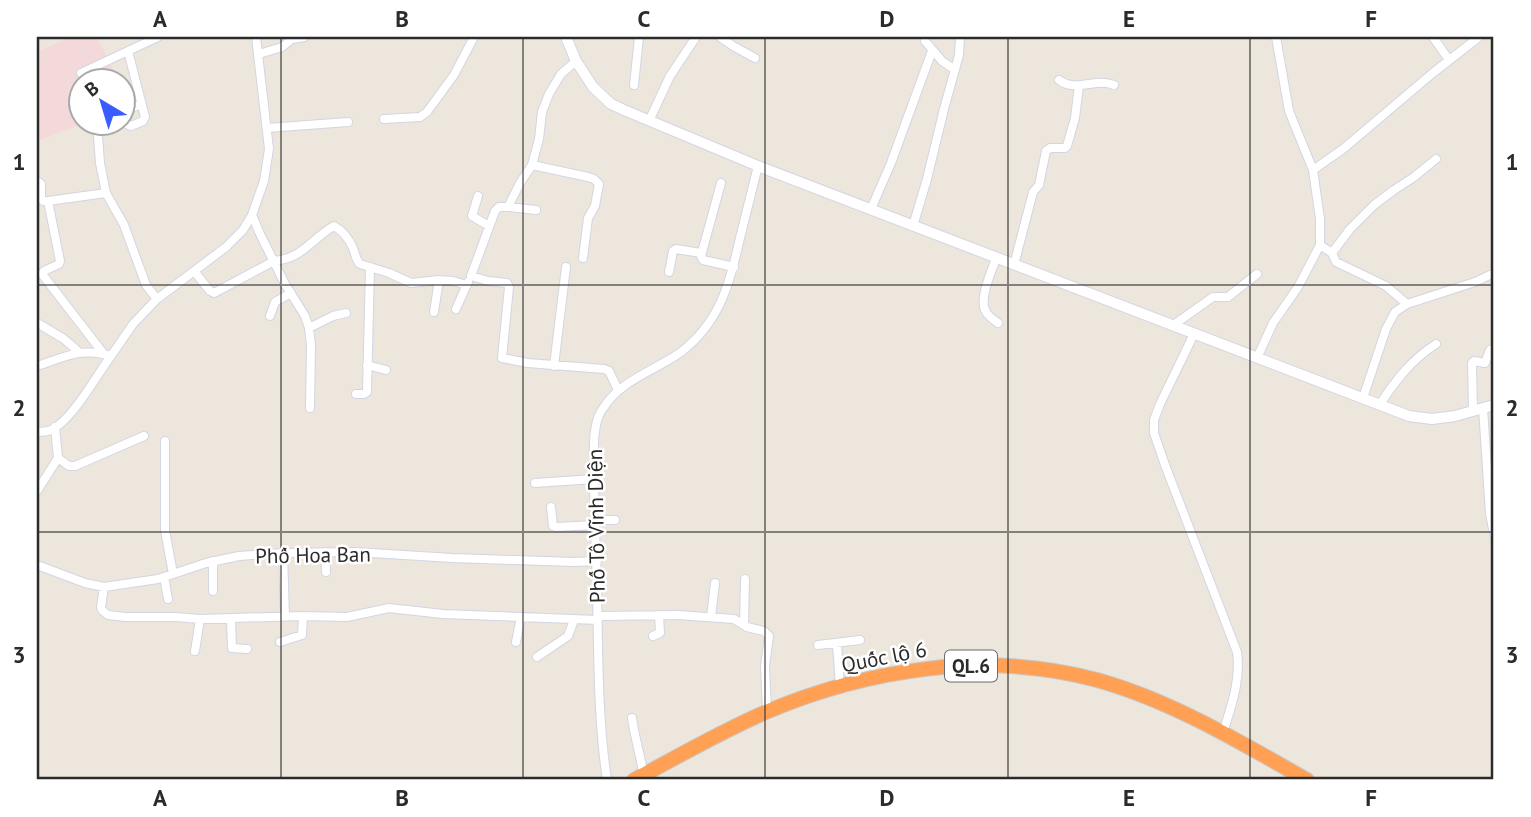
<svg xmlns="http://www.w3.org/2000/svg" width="1531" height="817" viewBox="0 0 1531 817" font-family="'PT Sans',sans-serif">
<rect width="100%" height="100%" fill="#ede6dc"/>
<path fill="#f4d9db" d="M71,37H97L118,80H80V122L85,123L37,141V52Z"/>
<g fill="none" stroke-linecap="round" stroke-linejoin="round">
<defs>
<path id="street" d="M720,37L733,46L755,58
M1433,37L1449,60
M925,41L942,61L955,70
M259,54L282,47L292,39L304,37
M576,61L561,74L549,94L542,112L539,139L532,165L520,183L508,207H499L495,211L471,276L488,281L507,283L509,287L502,358L528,363L604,369L609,371L618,390
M81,73L158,37
M1059,80C1076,93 1096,77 1114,85
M634,85L639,37
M122,112L141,104
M384,119L420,117L427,112L454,75L474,37
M649,121L670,76L696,37
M97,122L100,163L106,193L124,225L146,285L157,299
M122,122L131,126L143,121L145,117L128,51
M267,128L348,122
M532,165L588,177L594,179L599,184L595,206L588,218L583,258
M1313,170L1343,149L1434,72L1479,37
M37,181L41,184V199L43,201H48
M721,183L701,256L703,260L734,267
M478,196L472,216L489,226
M508,207L536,210
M871,209L891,163L932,51
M252,215L260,234L285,284L305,316L309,328L311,345L310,408
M913,226L927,179L944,109L959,55L960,37
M1320,245L1332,253L1336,262L1386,286L1407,304
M1332,253L1350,229L1374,205L1394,190L1414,177L1436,159
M996,258C992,271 978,299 986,312C989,317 994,320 998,323
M1014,265L1033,192L1039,185L1046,151L1050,148H1065L1067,146L1075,118L1079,86
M194,271L210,291L214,293L274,261C304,258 312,238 334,226C343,231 349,239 353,248C356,255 355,259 360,264L389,273L411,283L439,280L453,281L467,285
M669,272L673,251L676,249L701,253
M456,309L468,282
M434,312L439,280
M270,316L275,302L291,293
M39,324L64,339L79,352
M1172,326L1213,297H1228L1257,274
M309,328L333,316L346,313
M1194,334L1160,404L1154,420V433L1165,465L1237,652C1241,681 1231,706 1223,733
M103,353L42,274L44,271L59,264L60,261L48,201L106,193
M1257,358L1273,323L1298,287L1320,245V219L1313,170L1289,111L1276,37
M367,365L386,370
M37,366C65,357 80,347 111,356L133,324L157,299L226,247L243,230L252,215L264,181L269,149L256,37
M554,366L566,267
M356,394H364L367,392L370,267
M1363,398L1386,329L1395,312L1407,304L1475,282L1494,273
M1380,404C1396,380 1411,360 1436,344
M1483,408L1490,514L1494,534
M1473,411L1472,363L1474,361L1485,363L1490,350
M37,432C42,432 48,432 53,429C74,417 96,376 111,356
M165,441V530L173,574
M58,458L69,466H75L144,436
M535,483L594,479
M37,491L58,458L55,427
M551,507L553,526L556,527L595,525
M595,520H615
M325,552L326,572
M283,553L285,616
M37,565L85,583L104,587L158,579L206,563L239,556L283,553L356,552L452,558L574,562L597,561
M164,577L168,599
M104,587L101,607L102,610L108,615L126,617H176L200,619L303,616L347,617L389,608L443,614L598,620
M213,591V561
M598,616L678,615L734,619L747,627L764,631L769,636L765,666L767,712
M711,617L715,583
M231,619L232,648L247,649
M744,624L745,579
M653,636L660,633L659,615
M280,642L302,635L303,616
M516,642L521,617
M837,644L840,686
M818,645L860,640
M195,651L200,619
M537,657L568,636L574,620
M632,718L634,730L644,775
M607,780C596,707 599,632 596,558C595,528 594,498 594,468C594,456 593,443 595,431C596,423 599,413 604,407C621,380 656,370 681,352C720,322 730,283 740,238C746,214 752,190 758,166"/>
<path id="secondary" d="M566,37L576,61L593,87L611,104L624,110L758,166L1409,416L1432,419L1455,416L1494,405"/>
<path id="highway" d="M634,780C677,757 720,732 766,712C868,669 988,650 1097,680C1172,701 1240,742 1307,780"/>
</defs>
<use href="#street" stroke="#d2d5e4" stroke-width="10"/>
<use href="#secondary" stroke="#d2d5e4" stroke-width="12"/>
<use href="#highway" stroke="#c8c8c8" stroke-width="16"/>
<use href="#street" stroke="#fff" stroke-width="8"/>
<use href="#secondary" stroke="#fff" stroke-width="10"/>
<use href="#highway" stroke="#ffa055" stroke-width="14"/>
</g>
<path fill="none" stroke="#2b2b2b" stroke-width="2" stroke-opacity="0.55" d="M281,37V780M523,37V780M765,37V780M1008,37V780M1250,37V780M37,285H1494M37,532H1494"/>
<g text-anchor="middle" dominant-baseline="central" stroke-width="5" stroke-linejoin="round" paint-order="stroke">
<rect fill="#fff" stroke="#6b6b6b" stroke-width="2" x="945" y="650.5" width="52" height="31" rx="5"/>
<g font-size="19" font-weight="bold" fill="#2b2b2b">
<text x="971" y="666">QL.6</text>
</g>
<g font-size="21" fill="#2b2b2b" stroke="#fff">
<text transform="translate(596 526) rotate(-91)">Phố Tô Vĩnh Diện</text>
<text transform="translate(313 555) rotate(-1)">Phố Hoa Ban</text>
<text transform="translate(884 657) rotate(-11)">Quốc lộ 6</text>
</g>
</g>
<rect width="1531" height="817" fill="none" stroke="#ffffff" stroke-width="77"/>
<g transform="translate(102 102) rotate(322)"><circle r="33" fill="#ffffff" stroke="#aaaaaa" stroke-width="2"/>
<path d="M0-5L12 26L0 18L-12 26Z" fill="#385cff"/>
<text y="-10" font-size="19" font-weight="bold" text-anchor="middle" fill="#2b2b2b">B</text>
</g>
<rect x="38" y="38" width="1454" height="740" fill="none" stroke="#2b2b2b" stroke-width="2.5"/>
<g font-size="23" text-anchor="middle" font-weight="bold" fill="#2b2b2b">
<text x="160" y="27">A</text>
<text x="402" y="27">B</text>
<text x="644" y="27">C</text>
<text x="887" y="27">D</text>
<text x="1129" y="27">E</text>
<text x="1371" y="27">F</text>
<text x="19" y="170">1</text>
<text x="1512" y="170">1</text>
<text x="19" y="416">2</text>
<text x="1512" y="416">2</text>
<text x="19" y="663">3</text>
<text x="1512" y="663">3</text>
<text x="160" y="806">A</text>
<text x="402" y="806">B</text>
<text x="644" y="806">C</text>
<text x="887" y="806">D</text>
<text x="1129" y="806">E</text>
<text x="1371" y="806">F</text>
</g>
</svg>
